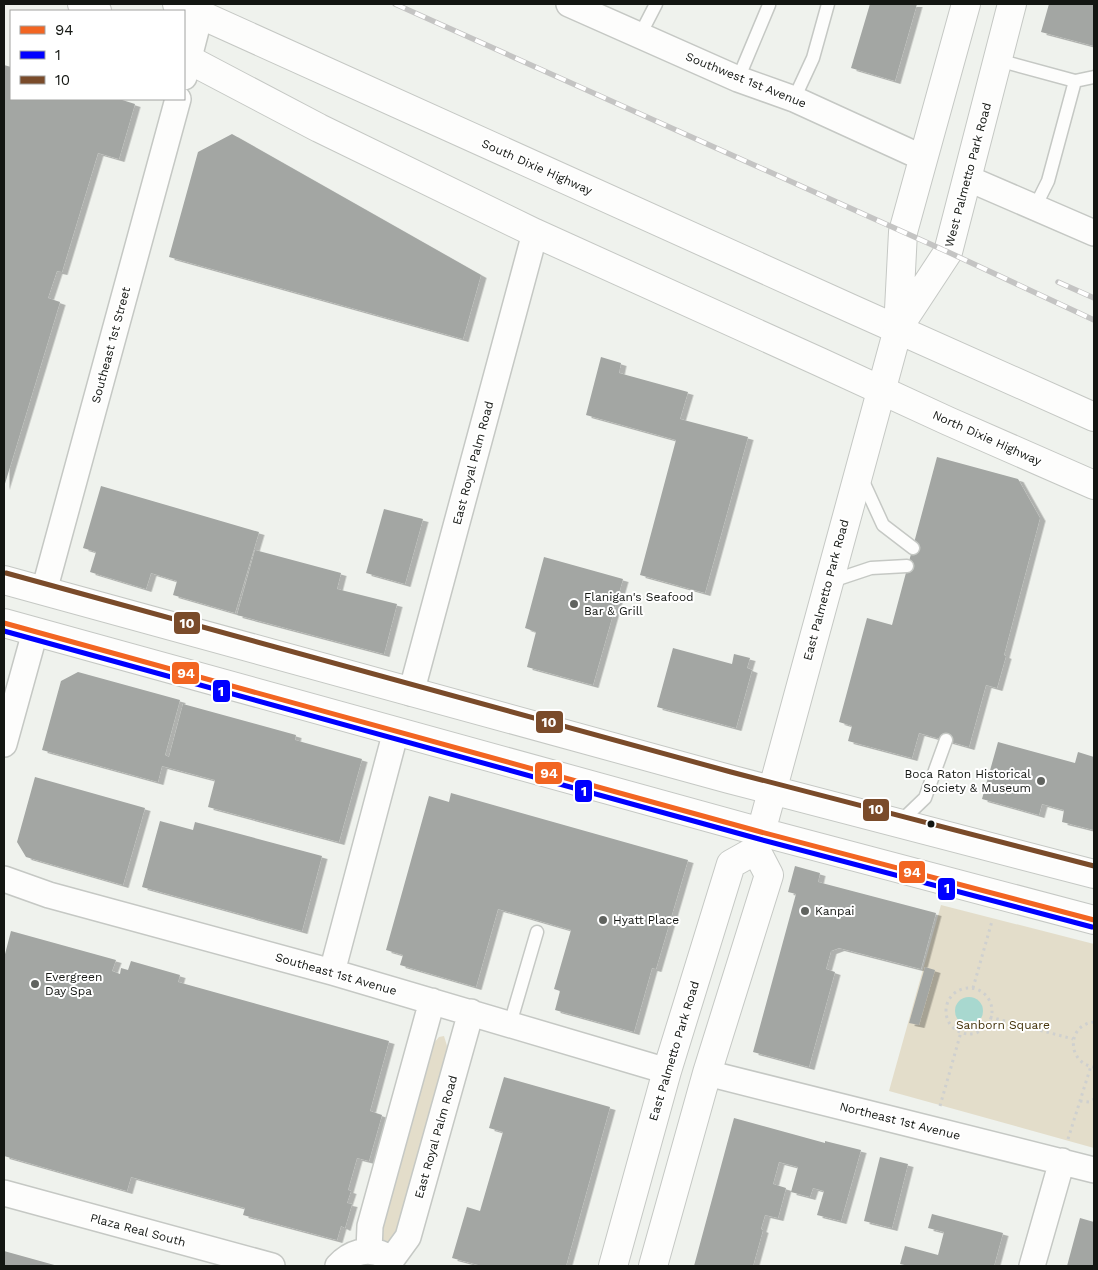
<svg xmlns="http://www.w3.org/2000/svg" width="1098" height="1270" viewBox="0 0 1098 1270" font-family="'Work Sans',sans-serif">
<defs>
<filter id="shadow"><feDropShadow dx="5.5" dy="3" stdDeviation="0" flood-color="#0004"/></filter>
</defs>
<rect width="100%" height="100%" fill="#eff2ed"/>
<path fill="#e3ddca" d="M941,905L1094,944V1148L889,1091Z
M444,1036L447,1046L445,1062L396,1234L392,1243H384L380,1235L429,1058L433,1044L439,1037Z"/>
<path fill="#a8d8cf" d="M955 1011a14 14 0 1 1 28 0a14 14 0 1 1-28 0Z"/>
<path fill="#a3a6a3" filter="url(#shadow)" d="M870,4H917L895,81L851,68Z
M1049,4H1094V46L1041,32Z
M4,65L11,67V99H119L135,104L119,159L98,153L62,272L57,271L48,298L60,302L4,487Z
M232,134L481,275L463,339L169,257L198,152Z
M601,357L621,363L619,373L688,392L680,419L748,437L705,593L640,575L676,440L586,415Z
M937,457L1018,479L1040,518L1004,655L1006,656L997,688L986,685L969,747L919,733L912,758L848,741L852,726L839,722L867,618L892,625Z
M101,486L259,532L235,613L173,595L177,581L151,573L146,589L90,572L96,552L83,548Z
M384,509L423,519L405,584L366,573Z
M255,550L341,573L337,589L397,604L384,654L237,615Z
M544,557L623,579L593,685L527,667L536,632L525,628Z
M673,648L732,664L734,654L750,658L747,668L752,670L736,728L657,707Z
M78,672L180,700L165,755L169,757L183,704L296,735L295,740L362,759L339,842L208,807L215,780L162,766L158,782L42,750L61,681Z
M998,742L1075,763L1078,752L1094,757V830L1062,822L1064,810L1042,804L1039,815L982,799Z
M35,777L145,808L123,885L26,857L17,842Z
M451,793L688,860L656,969L652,968L634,1032L555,1010L560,991L554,989L571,930L498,909L476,987L400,965L403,955L386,950L429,796L449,802Z
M160,821L193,830L195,822L322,856L302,931L142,887Z
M795,866L820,873L818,882L936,913L921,969L839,948L831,951L826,969L835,972L809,1067L753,1052L796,894L788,892Z
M11,931L116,960L112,971L120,974L121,968L128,970L131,961L180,975L178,982L389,1041L370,1111L382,1115L369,1161L357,1158L348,1190L351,1191L347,1203L352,1204L345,1228L341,1226L337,1240L243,1215L245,1208L131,1177L127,1191L4,1156V958Z
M925,967L935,970L919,1025L909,1023Z
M504,1077L610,1107L566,1266H482L452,1258L467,1207L480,1211L503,1132L489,1128Z
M734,1118L825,1143V1141L861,1150L841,1221L817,1215L824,1191L813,1188L810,1197L791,1192L798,1167L779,1162L773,1184L786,1188L778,1218L765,1215L761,1229L763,1230L753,1266H694Z
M880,1157L908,1164L892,1228L864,1221Z
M932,1214L1003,1233L994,1266H909L900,1264L905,1246L938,1255L944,1232L928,1228Z
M1080,1218L1094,1222V1266H1067Z
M4,1251L58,1266H4Z"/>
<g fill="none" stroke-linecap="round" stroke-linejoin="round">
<defs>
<path id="service" d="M640,35L656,4
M998,60L1075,81L1048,181L1035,207
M738,79L769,5
M1075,81L1094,77
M794,99L813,58L828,4
M861,477L883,525L913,548
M829,582L871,568L907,566
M899,823L925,798L946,740
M510,1024L537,932"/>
<path id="minor" d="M569,4L738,79L794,99L923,158
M184,77L200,15
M967,178L1094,233
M44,591L178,99
M411,693L535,233
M4,744L35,632
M4,879L49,895L332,972L667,1071
M332,972L396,731
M707,1073L1094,1170
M4,1193L272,1266
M369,1251L370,1226L432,1001
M392,1259L408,1237L471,1012
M338,1266C350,1253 367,1247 384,1255
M1032,1266L1062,1161"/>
<path id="secondary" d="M82,4L97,11
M177,4L852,309L1094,417
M184,57L319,128L535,233L820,362L948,421L1094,485
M613,1266L667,1071L731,864L756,850
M653,1266L707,1073L769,875L756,850L761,832"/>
<path id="primary" d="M898,328L948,252L1012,4
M4,580L729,779L1094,874
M4,623L761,832L1094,920
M761,832L898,329L903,232L966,4"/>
</defs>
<use href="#service" stroke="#c5c8c4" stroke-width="15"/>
<use href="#minor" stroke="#c5c8c4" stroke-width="28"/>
<use href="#secondary" stroke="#c5c8c4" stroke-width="30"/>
<use href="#primary" stroke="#c5c8c4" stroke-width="30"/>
<path stroke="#cfd0cf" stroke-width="3" stroke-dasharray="2.5 4" stroke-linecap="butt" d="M973,988L992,921
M946 1011a23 23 0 1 1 46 0a23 23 0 1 1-46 0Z
M990,1017L1073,1039
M1094,1022C1066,1025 1067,1063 1094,1067
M1080,1101L1089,1102L1094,1099
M940,1106L961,1032
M1068,1139L1091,1066"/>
<use href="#service" stroke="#fdfdfc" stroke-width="12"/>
<use href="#minor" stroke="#fdfdfc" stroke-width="25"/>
<use href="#secondary" stroke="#fdfdfc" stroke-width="28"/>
<use href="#primary" stroke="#fdfdfc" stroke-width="28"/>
<defs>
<path id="rail" d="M395,4L948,252L1094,320
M1058,282L1094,298"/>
</defs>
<use href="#rail" stroke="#c4c4c3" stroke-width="5.5"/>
<use href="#rail" stroke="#fff" stroke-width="4" stroke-dasharray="11" stroke-linecap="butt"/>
<defs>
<path id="bus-1" d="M4,623L761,832L1094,920"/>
<path id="bus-2" d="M4,631L759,839L1092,927"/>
<path id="bus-3" d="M6,573L731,772L1094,866"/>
</defs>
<use href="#bus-1" stroke="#fff" stroke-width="9"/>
<use href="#bus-2" stroke="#fff" stroke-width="9"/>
<use href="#bus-3" stroke="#fff" stroke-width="9"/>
<use href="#bus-1" stroke="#f26522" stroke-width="5"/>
<use href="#bus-2" stroke="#00f" stroke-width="5"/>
<use href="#bus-3" stroke="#7a4b2a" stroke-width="5"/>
</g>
<g fill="#60635f" stroke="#fff" stroke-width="2">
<circle cx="574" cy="604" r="5"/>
<circle cx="1041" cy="781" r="5"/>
<circle cx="805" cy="911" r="5"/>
<circle cx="603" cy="920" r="5"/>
<circle cx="35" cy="984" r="5"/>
</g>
<circle fill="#131612" stroke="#fff" stroke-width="2" cx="931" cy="824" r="4.5"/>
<g text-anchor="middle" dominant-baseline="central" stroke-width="4" stroke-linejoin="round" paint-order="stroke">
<g font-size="12" fill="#131612" stroke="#fff">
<text transform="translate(746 80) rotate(22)">Southwest 1st Avenue</text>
<text transform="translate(537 167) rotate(24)">South Dixie Highway</text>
<text transform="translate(968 175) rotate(-75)">West Palmetto Park Road</text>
<text transform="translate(111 345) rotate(-75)">Southeast 1st Street</text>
<text transform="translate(987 438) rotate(24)">North Dixie Highway</text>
<text transform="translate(473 463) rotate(-75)">East Royal Palm Road</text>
<text transform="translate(826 590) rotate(-75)">East Palmetto Park Road</text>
<text transform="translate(336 974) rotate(16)">Southeast 1st Avenue</text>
<text transform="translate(674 1051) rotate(-73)">East Palmetto Park Road</text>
<text transform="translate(900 1121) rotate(14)">Northeast 1st Avenue</text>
<text transform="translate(436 1137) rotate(-74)">East Royal Palm Road</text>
<text transform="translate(138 1230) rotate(15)">Plaza Real South</text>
</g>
<g font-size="12" fill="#131612" stroke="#fff" text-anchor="start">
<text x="584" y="597">Flanigan's Seafood<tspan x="584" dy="14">Bar &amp; Grill</tspan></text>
<text x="1031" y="774" text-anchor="end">Boca Raton Historical<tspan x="1031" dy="14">Society &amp; Museum</tspan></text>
<text x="815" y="911">Kanpai</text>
<text x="613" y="920">Hyatt Place</text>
<text x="45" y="977">Evergreen<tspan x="45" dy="14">Day Spa</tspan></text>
</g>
<g font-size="12" fill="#44330b" stroke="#fff">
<text x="1003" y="1025">Sanborn Square</text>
</g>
</g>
<g stroke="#fff" stroke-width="2">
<rect x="173" y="611" width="28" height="24" rx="5" fill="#7a4b2a"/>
<rect x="171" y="661" width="29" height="24" rx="5" fill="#f26522"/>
<rect x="212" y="679" width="19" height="24" rx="5" fill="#00f"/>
<rect x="535" y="710" width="29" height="24" rx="5" fill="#7a4b2a"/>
<rect x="534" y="761" width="29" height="24" rx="5" fill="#f26522"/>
<rect x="574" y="779" width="19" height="24" rx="5" fill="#00f"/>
<rect x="862" y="798" width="28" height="24" rx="5" fill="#7a4b2a"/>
<rect x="898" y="860" width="28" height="24" rx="5" fill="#f26522"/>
<rect x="937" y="877" width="19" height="24" rx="5" fill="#00f"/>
</g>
<g font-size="14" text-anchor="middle" font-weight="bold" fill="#fff">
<text x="187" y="628">10</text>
<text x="186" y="678">94</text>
<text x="221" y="696">1</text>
<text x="549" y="727">10</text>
<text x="549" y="778">94</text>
<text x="584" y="796">1</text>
<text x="876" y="814">10</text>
<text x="912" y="877">94</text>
<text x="947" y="893">1</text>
</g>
<rect width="1098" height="1270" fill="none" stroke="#131612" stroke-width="10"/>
<rect x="10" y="10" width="175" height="90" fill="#ffffff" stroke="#a1a2a0"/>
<rect x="20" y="26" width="25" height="8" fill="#f26522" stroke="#a1a2a0"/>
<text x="55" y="35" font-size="15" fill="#131612">94</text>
<rect x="20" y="51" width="25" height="8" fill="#0000ff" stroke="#a1a2a0"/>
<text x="55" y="60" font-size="15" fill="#131612">1</text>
<rect x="20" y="76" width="25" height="8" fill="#7a4b2a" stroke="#a1a2a0"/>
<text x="55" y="85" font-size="15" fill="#131612">10</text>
</svg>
